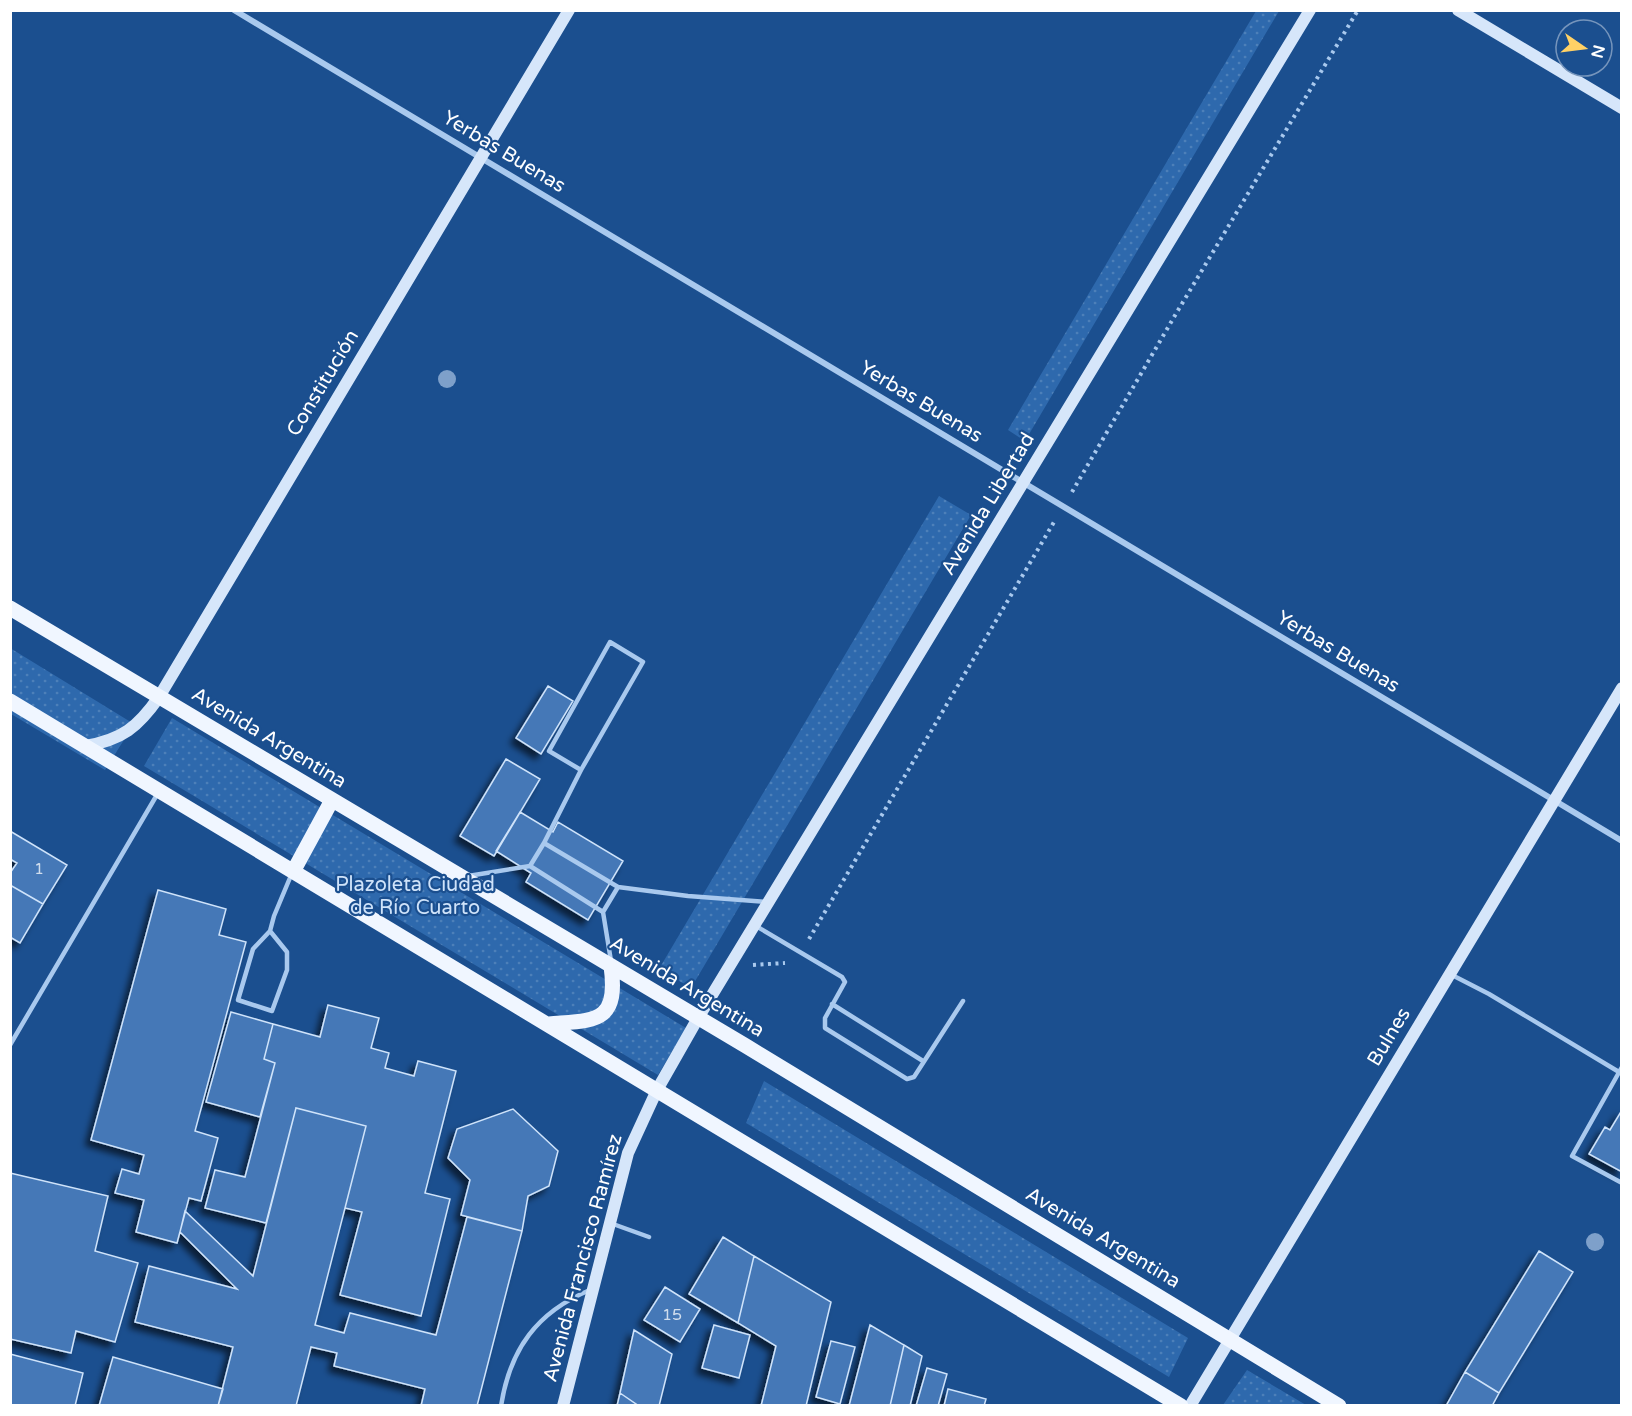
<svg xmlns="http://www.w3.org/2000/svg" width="1632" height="1416" viewBox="0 0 1632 1416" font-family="'Varela Round',sans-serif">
<defs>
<pattern id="grass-dots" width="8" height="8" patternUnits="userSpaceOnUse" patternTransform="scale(1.5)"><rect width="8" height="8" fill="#2e69ad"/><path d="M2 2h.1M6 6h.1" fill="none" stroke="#4d80b9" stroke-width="1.8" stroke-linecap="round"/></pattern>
<filter id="shadow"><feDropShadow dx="-5.5" dy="5.5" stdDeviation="3" flood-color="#0009"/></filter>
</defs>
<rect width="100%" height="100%" fill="#1b4f8f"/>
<path fill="url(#grass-dots)" d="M1256,11H1279L1025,441L1008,430Z
M939,496L971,515L691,988L659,969Z
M10,648L134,724L105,770L11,714Z
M172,718L686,1028L658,1075L144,766Z
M764,1081L1188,1338L1169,1377L746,1123Z
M1247,1370L1306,1405H1223Z"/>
<path fill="#4478b7" stroke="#cfe3fa" stroke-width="1.5" filter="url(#shadow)" d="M548,686L573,701L541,754L516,738Z
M506,759L540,779L494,856L460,836Z
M520,812L553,832L558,822L623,861L588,920L526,882L531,873L496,851Z
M10,831L67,865L43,904L10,885V873L17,863L10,859Z
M10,885L43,904L20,943L10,937Z
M158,890L226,909L219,935L246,942L195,1131L218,1138L201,1201L189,1198L177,1243L136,1232L144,1200L115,1193L122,1169L139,1174L144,1155L91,1140Z
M328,1005L379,1018L371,1048L389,1053L385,1068L414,1076L418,1061L456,1071L425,1193L450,1199L421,1316L340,1295L362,1212L345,1208L366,1126L296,1108L266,1223L205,1208L215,1170L245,1177L275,1063L264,1059L273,1024L320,1037Z
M231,1012L273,1024L264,1059L275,1063L260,1117L206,1102Z
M296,1108L366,1126L315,1325L344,1333L350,1313L436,1335L467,1217L522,1231L477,1406H421L425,1389L334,1366L337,1353L311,1347L296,1406H218L233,1347L135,1322L149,1266L237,1289L180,1232L185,1211L253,1276Z
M513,1109L558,1151L549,1186L528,1196L522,1231L461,1215L470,1180L448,1158L457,1129Z
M1622,1110V1172L1589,1154L1605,1127L1610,1130Z
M10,1173L108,1196L95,1251L138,1263L115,1342L76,1331L71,1353L10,1339Z
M723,1237L754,1256L738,1323L689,1294Z
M1539,1251L1573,1272L1499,1393L1465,1372Z
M754,1256L831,1302L806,1406H761L776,1346L738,1323Z
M665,1287L700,1309L680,1342L644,1320Z
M714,1325L750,1335L739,1378L702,1368Z
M870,1325L904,1345L890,1406H849Z
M634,1330L672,1354L659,1406H639L620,1393Z
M831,1341L855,1347L840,1404L816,1397Z
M904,1345L922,1356L910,1406H890Z
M10,1354L83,1373L75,1406H10Z
M113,1357L223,1389L218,1406H99Z
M927,1368L947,1374L938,1406H916Z
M1465,1372L1499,1393L1492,1406H1446Z
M948,1389L986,1399L984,1406H944Z
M620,1393L639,1406H617Z"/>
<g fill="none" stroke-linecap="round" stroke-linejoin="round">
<path stroke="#a9c9ee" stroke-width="4" stroke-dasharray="3 4.5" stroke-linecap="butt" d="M1072,492L1177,312L1358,10
M809,939L1054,522
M753,965L785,963"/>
<path stroke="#a9c9ee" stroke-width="4.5" d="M544,843L581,770L643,662L610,642L549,751L581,770
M530,866L544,843L618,887L688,896L766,902
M468,876L530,866L603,912L611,961
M603,912L618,887
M756,926L842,977L845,982L825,1018V1028L907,1079L914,1077L963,1001
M270,931L287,952V970L272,1011L238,1000L253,949L270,931L274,916L292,873
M1450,974L1489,994L1619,1072
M832,1004L923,1061
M10,1045L158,793
M1622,1067L1572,1156L1622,1183
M613,1224L649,1237
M501,1406C510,1349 537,1312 590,1290"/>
<path stroke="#a9c9ee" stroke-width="6" d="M234,10L1622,841"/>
<path stroke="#d6e6fa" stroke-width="12" d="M1458,10L1622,108
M85,746C122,740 138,727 159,697L569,10
M563,1406L628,1153L657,1090L698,1018L1310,10
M1190,1406L1622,688"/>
<path stroke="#f0f6ff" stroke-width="15" d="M10,608L746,1046L1339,1406
M10,701L1181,1406
M294,870L332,800
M549,1024C595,1020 619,1024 611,966"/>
</g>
<g fill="#7ea0ca">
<circle cx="447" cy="379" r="9"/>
<circle cx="1595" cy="1242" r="9"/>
</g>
<g text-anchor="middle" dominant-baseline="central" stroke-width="4.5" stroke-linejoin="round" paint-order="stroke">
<g font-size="16" fill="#d0dded">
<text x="39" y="869">1</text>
<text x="672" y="1315">15</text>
</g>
<g font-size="20" fill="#fff" stroke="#1b4f8f">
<text transform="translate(504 152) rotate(31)">Yerbas Buenas</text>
<text transform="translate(323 383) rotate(-59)">Constitución</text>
<text transform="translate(921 402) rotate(31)">Yerbas Buenas</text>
<text transform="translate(988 504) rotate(-59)">Avenida Libertad</text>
<text transform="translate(1338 652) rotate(31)">Yerbas Buenas</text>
<text transform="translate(269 738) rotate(31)">Avenida Argentina</text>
<text transform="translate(687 987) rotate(31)">Avenida Argentina</text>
<text transform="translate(1389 1037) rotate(-59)">Bulnes</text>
<text transform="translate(1103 1238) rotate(31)">Avenida Argentina</text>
<text transform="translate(583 1258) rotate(-75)">Avenida Francisco Ramírez</text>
</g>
<g font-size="20" fill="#cfe3fa" stroke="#1b4f8f">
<text x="415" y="885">Plazoleta Ciudad<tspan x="415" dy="23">de Río Cuarto</tspan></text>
</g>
</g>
<rect width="1632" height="1416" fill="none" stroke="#ffffff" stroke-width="24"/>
<g transform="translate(1584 48) rotate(104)"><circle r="28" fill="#1b4f8f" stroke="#7695bc" stroke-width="1.5"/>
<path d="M0-4.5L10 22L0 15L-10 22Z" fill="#ffd166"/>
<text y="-9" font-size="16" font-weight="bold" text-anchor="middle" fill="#ffffff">N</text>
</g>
</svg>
